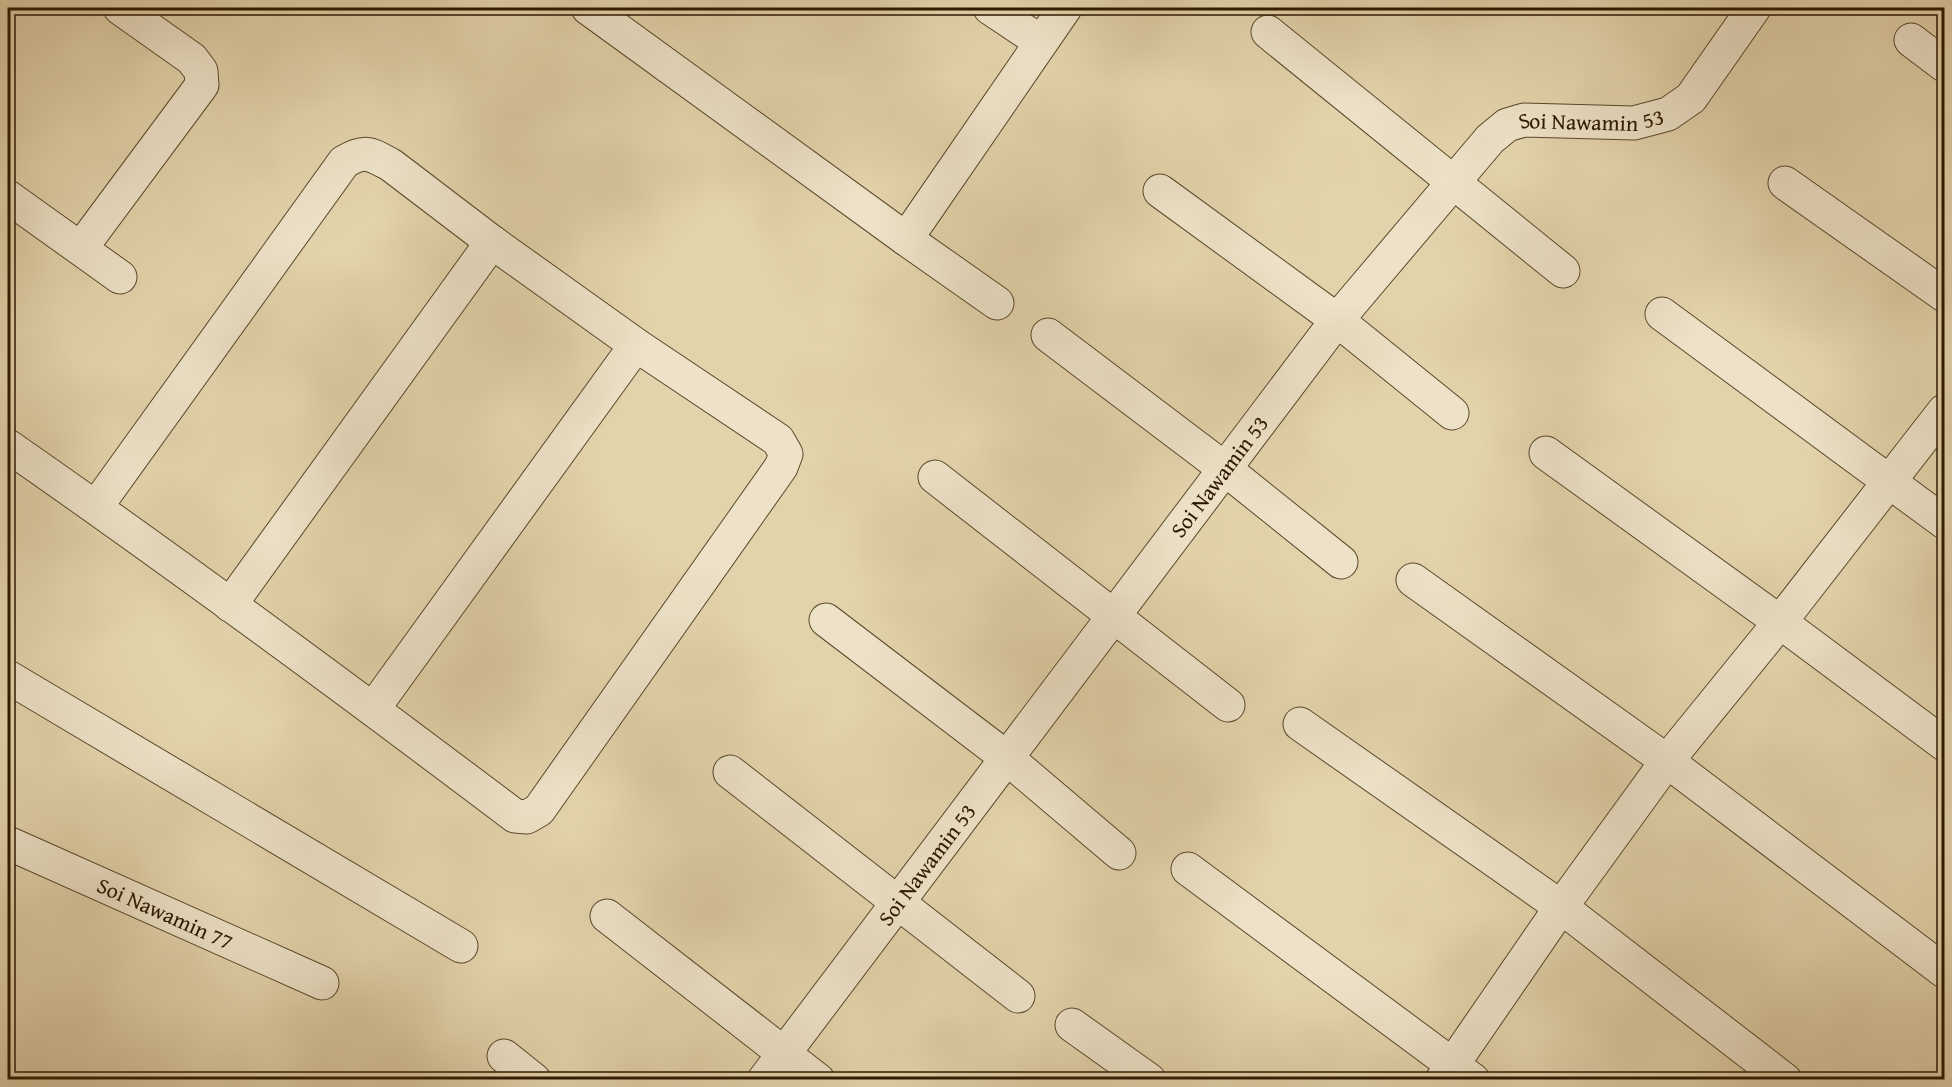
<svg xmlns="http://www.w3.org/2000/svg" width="1952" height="1087" viewBox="0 0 1952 1087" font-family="'Gentium Book Plus',serif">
<rect width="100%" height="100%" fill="#e3d3ab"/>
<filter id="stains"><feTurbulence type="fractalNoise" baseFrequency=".00333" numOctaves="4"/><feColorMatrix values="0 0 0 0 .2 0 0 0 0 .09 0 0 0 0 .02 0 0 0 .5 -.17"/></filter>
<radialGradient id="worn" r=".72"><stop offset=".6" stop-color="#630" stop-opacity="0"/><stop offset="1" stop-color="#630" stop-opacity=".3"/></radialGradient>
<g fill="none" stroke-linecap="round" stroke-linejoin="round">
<defs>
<g id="minor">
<path d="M588,8L906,239L997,303"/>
<path d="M990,8L1041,42"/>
<path d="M1268,32L1563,271"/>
<path d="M1911,40L1944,65"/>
<path d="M1785,183L1944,295"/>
<path d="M1160,191L1337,320L1452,413"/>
<path d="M8,197L120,277"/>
<path d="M906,239L1065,8"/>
<path d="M81,248L202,85L201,71L192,59L120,8"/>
<path d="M1662,314L1944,522"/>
<path d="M1048,335L1225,469L1341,562"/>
<path d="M8,446C179,565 348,690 515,816L527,817L539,810L781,467L786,454L778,440L636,345L492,242L391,165C370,154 366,149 344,162L96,507"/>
<path d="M1546,453L1780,622L1944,744"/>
<path d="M935,477L1228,705"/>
<path d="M1413,580L1667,761L1944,971"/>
<path d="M230,605L492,242"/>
<path d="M826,620L1007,758L1119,853"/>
<path d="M8,677L461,946"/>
<path d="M373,709L636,345"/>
<path d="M1300,724L1561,907L1785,1080"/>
<path d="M730,772L1018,996"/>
<path id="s1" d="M8,843L322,983"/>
<path d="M1188,869L1473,1080"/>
<path d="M607,916L818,1080"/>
<path d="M1072,1025L1149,1080"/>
<path d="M504,1056L534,1080"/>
<path id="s2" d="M764,1080L1337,320L1490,139L1507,125L1524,120L1634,123L1668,114L1691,98L1754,8"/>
<path d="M1442,1080L1561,907L1667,761L1780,622L1944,411"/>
</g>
</defs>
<use href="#minor" stroke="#5a482b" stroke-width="35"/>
<use href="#minor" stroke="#ede2c8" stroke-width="33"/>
</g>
<g text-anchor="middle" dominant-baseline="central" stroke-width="5" stroke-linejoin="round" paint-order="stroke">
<g font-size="22" fill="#2d1900" stroke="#ede2c8">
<text stroke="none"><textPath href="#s2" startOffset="1296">Soi Nawamin 53</textPath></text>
<text stroke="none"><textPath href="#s2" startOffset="756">Soi Nawamin 53</textPath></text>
<text stroke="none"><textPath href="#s2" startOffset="270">Soi Nawamin 53</textPath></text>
<text stroke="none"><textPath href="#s1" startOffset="172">Soi Nawamin 77</textPath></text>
</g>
</g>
<rect width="1952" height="1087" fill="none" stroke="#e3d3ab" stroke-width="30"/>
<rect x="9" y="9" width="1934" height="1069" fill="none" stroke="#2d1900" stroke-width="3"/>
<rect x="15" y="15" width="1922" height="1057" fill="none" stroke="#2d1900" stroke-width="1.5"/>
<rect width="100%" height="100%" filter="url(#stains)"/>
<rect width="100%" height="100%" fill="url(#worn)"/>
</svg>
